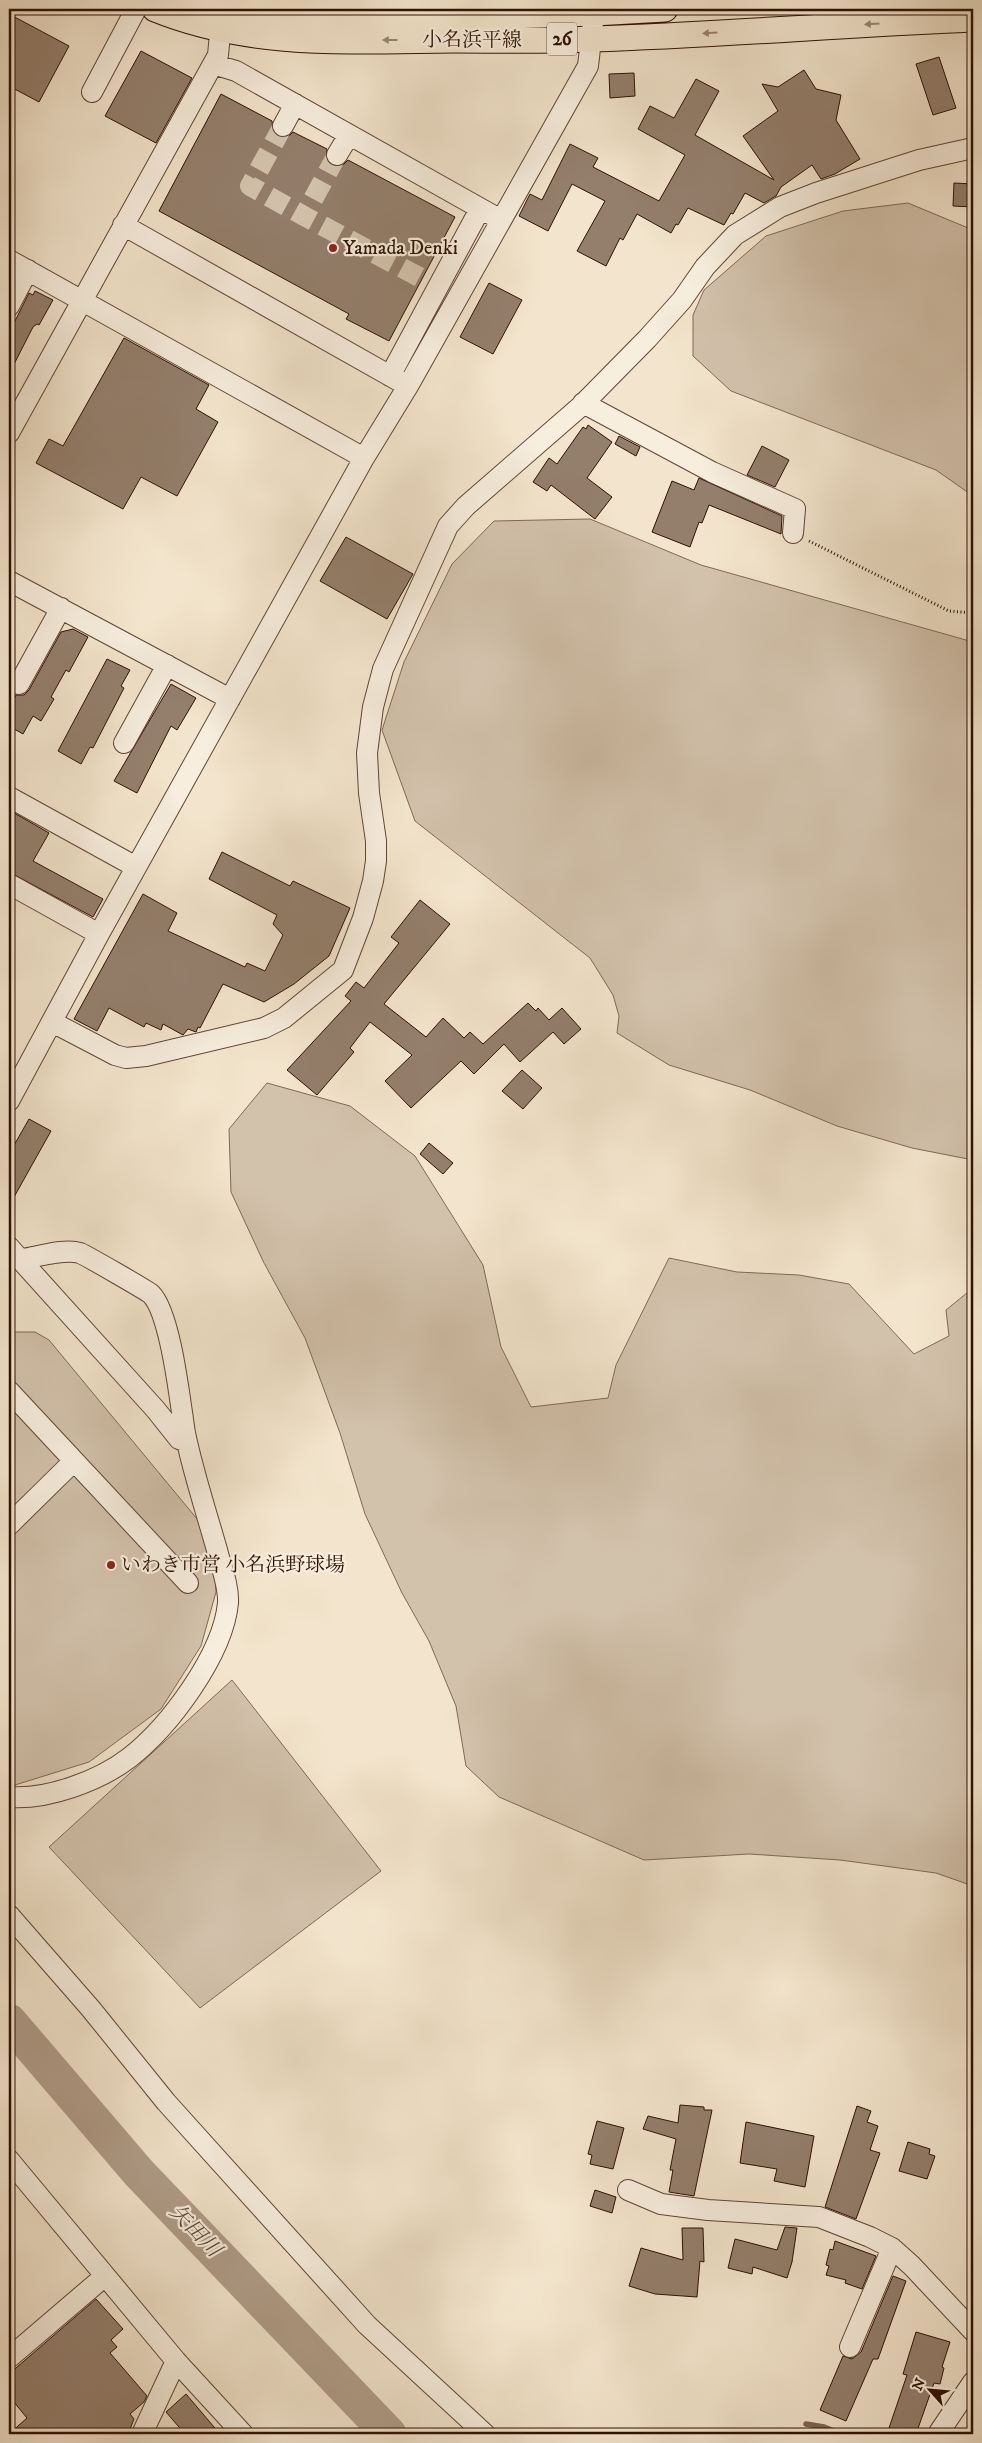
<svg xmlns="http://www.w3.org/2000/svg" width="982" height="2443" viewBox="0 0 982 2443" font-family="'IM FELL DW Pica','Noto Serif JP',serif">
<rect width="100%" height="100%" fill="#f3e5cd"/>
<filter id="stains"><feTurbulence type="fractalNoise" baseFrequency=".004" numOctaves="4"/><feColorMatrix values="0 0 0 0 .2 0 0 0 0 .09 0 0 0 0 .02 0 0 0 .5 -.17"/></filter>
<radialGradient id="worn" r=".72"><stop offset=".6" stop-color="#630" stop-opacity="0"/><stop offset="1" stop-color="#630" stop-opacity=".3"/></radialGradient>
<path fill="#d2c1ab" stroke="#806958" d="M908,203L973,230V496L936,470L731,391L693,356V315L704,290L766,236L843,211Z
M590,519L701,565L973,642V1160L912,1148L837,1126L750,1090L669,1065L617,1033L619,1016L613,995L590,958L415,821L382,730L404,662L452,564L494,521Z
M267,1083L350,1106L415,1156L483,1265L501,1347L531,1407L608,1398L616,1365L669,1258L737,1272L799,1275L849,1284L914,1354L949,1336L946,1310L973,1288V1886L936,1873L840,1860L749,1854L644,1860L499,1797L466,1766L456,1706L429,1641L402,1593L365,1514L340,1433L305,1338L264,1263L231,1192L229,1129Z
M9,1332H35L49,1340L212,1537L216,1592L201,1646L161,1709L89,1762L15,1785L9,1784Z
M232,1680L381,1871L200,2008L49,1847Z"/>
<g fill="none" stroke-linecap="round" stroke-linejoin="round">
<path stroke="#7c6554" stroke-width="5.5" d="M806,2424L824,2427L841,2434"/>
<path stroke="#b09d89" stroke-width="35" d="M9,2021L139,2173L389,2434"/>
</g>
<path fill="#947f6d" stroke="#2e1104" d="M9,14L69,46L39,102L9,86Z
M141,51L192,78L156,143L105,116Z
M939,57L956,108L933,115L916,64Z
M804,70L816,89L841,95L836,120L860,159L835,174L821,179L812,165L781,187L776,196L764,203L745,193L733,214L731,213L724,225L688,208L678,225L676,224L671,233L637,214L623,240L620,238L606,266L577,251L605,201L572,184L548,231L519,216L530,194L542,200L570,144L598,158L593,167L659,201L685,155L638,129L650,106L674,118L696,79L719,91L695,135L774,180L743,136L778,111L762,84L778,87Z
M634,73L635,96L610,98L609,74Z
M221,94L272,121L273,132L278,137L289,136L293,132L327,149L326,160L331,165L342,166L348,160L455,217L389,341L346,319L349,314L159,211Z
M954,183L973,184V207L953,206Z
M489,283L522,300L493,354L460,337Z
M35,291L53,300L39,325L37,324L33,327L9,374V333L29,293L33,295Z
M124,338L209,385L196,409L218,422L177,496L141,477L123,509L36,463L49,439L63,446Z
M588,425L612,442L587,478L612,497L595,519L551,485L547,491L533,482L549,458L557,464L583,427L586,429Z
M619,436L640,447L636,456L615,444Z
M762,446L789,460L775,487L747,475Z
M699,478L782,516L781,534L709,505L702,523L699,522L690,547L652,532L672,481L694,490Z
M346,537L413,574L387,619L320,581Z
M73,629L88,637L69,672L66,670L51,697L54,699L41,721L33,716L23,734L9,726V708L16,695H24L29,690L61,632Z
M107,659L130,670L121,686L124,688L93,748L90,747L81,764L58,751Z
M171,684L196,698L177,730L171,726L137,793L114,781Z
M9,810L49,833L33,861L103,899L93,917L9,872Z
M222,852L290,886L293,881L350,908L329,956L294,984L264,1002L223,984L200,1028L198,1027L196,1032L188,1029L183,1035L163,1024L161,1030L146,1023L144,1027L109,1008L97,1031L74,1019L143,894L177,913L168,931L245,967L247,963L265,971L283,935L273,924L277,915L209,879Z
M420,900L450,924L384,1004L426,1037L443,1018L464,1038L470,1032L483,1044L528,1003L536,1011L538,1008L549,1020L562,1008L581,1029L564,1044L553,1032L520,1062L504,1044L474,1074L461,1061L411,1108L385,1081L412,1055L370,1022L350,1048L354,1052L317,1095L287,1070L351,1001L345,996L356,982L364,988L399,943L391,937Z
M522,1070L542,1088L523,1109L502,1091Z
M29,1119L51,1131L9,1206V1154Z
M429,1143L453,1163L443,1174L420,1154Z
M680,2105L704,2107V2110H712L694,2196L669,2192L673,2170H670L676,2139L643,2129L648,2116L678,2123Z
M857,2106L871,2111L867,2122L878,2126L870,2150L880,2153L856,2219L825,2207Z
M597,2121L624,2128L613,2169L590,2164L592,2155L588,2154Z
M746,2122L814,2136L805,2187L774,2181L777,2169L740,2163Z
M908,2142L930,2149L929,2154L935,2156L927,2179L899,2171Z
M595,2190L616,2197L612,2213L590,2206Z
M785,2227L797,2228L792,2262L787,2278L753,2267L752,2274L728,2268L735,2239L777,2250Z
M682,2228H703L704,2262L700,2261L697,2297L655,2294L629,2286L641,2248L683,2260Z
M835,2241L876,2256L862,2289L845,2283L846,2280L826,2275L829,2266L826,2265L830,2249L833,2250Z
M893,2276L906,2281L878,2359H873L846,2421L820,2410L843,2356L852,2359L861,2352Z
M96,2299L123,2329L111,2340L117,2347L110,2353L147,2396L144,2402L130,2414L134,2419L128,2434H9L27,2418L9,2396V2374Z
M916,2332L950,2342L942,2367L944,2368L940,2384L934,2383L916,2434H887L907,2375L903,2374Z
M186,2394L220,2434H185L166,2412Z"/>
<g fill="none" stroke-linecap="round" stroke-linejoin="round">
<path stroke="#d5c5af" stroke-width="20" stroke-dasharray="20 10" stroke-linecap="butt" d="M283,126L250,186L304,216
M337,155L304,216L423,279"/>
<defs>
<path id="minor" d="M213,64L236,71L501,220
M92,92L136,9
M283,126L295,104
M337,155L349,135
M123,225L408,386
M9,260L364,458
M9,306L28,270
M390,376L480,209
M583,403L712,472L795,509L793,533
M9,433L218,55L222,13
M9,581L230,699
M19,684L61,608
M124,743L167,665
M9,797L136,867
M9,884L99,934
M52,1022L115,1055L126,1058L146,1056L264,1028L284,1018L343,970L363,918L373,881L376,861V841L369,793L367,753L373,707L383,669L448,526L466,506L581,406L647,339L682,300L705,267L735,235L780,207L816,193L919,160L973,148
M9,1101L99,934L364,458L408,386L588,66L594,13
M9,1247L156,1410L179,1439L187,1442
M9,1391L188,1583
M9,1525L74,1461
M9,1797C47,1800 99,1781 129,1758C169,1727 223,1655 228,1603C229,1586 221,1566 217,1550C206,1511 193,1472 185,1433C180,1402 171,1314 151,1294C146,1290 87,1256 80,1253C64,1248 38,1257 22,1259
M9,1915L91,2009L166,2102L367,2325L485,2434
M9,2160L176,2361L243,2434
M628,2190L661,2204L708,2210L819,2217L870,2237L892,2248L912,2266L973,2331
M850,2347L892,2248
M9,2358L105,2276
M142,2434L176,2361
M938,2434L973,2382"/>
<path id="major" d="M155,9C251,48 351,41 453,40C500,40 547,41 593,39C720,35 847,24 973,19
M222,9L318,22L594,13L665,9"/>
</defs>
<use href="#minor" stroke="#5f4636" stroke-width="22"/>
<use href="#major" stroke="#2e1104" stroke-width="27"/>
<path stroke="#2e1104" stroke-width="3" stroke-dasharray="1 2.5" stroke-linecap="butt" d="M809,541L949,611L973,613"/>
<use href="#minor" stroke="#f7eede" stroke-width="20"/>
<use href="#major" stroke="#f3e5cd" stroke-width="25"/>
</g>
<defs><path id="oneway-solid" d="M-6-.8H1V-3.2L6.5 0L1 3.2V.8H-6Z" transform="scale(1.25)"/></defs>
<g fill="#9a8673">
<use href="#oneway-solid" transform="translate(872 24) rotate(177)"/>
<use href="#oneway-solid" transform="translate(710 33) rotate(177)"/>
<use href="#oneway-solid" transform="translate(390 40) rotate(180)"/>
</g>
<g fill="#8f2418" stroke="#f7eede" stroke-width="2">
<circle cx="333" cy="248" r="5"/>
<circle cx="111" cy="1565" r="5"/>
</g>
<g text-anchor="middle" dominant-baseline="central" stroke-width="4.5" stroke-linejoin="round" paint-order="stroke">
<rect fill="#f7eede" stroke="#6a5345" stroke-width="1" x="547" y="22.5" width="30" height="33" rx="4"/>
<g font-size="19" font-weight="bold" fill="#2e1104">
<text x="562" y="39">26</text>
</g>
<g font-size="20" fill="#2e1104" stroke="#f7eede">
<text x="472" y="40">小名浜平線</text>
</g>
<g font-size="20" fill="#2e1104" stroke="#f7eede" text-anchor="start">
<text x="343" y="248">Yamada Denki</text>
<text x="121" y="1565">いわき市営 小名浜野球場</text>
</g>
<g font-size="21" font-style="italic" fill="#624939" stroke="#f7eede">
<text transform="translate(195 2231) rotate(46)">矢田川</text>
</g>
</g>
<rect width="982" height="2443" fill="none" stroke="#f3e5cd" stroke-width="30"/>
<rect x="10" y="10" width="962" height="2423" fill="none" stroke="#2e1104" stroke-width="2.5"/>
<rect x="15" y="15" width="952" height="2413" fill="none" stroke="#2e1104"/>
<g transform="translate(930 2390) rotate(297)" stroke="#f7eede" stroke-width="4" paint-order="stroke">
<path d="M0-4L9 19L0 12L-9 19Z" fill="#2e1104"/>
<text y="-8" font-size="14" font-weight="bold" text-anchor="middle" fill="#2e1104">N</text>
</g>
<rect width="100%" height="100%" filter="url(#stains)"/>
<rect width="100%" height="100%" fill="url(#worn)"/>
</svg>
